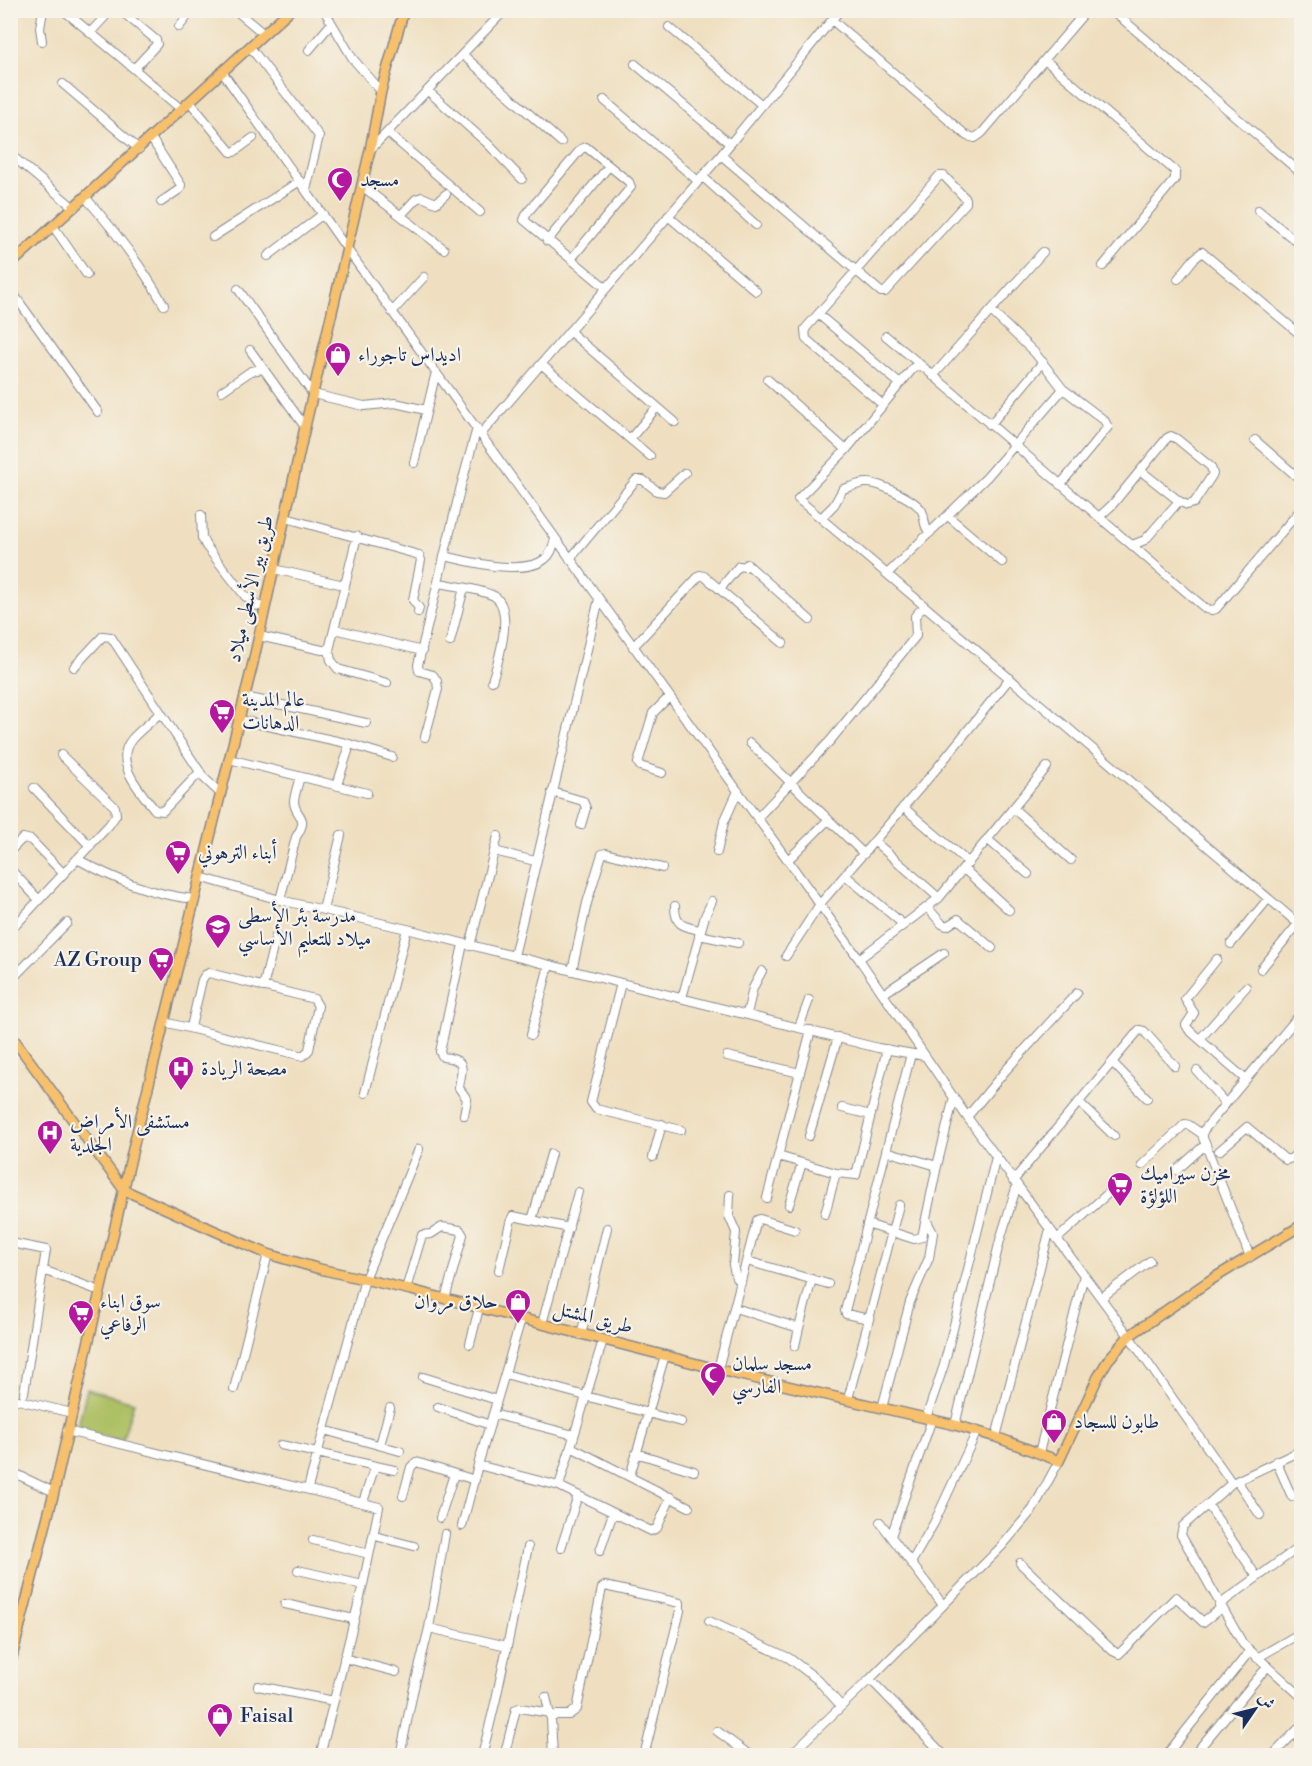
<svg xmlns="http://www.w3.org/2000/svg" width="1312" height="1766" viewBox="0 0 1312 1766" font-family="'Libre Bodoni',Amiri,serif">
<rect width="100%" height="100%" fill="#f7f3e8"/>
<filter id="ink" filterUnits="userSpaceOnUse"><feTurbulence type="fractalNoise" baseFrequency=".0167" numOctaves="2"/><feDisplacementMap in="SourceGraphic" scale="12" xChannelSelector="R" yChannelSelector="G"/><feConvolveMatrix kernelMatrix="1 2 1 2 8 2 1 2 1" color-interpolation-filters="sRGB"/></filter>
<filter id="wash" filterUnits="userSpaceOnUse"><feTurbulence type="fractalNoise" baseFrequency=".008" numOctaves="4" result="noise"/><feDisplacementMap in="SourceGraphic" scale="24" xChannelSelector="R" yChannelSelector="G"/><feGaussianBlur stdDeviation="1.35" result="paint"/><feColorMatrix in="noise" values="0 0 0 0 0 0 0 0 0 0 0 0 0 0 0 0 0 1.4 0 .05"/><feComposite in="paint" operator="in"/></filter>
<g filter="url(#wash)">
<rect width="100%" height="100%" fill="#efdfc0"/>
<path fill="#adc063" stroke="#647860" stroke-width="1.5" d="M87,1389L134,1402L122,1441L77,1429Z"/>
</g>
<g filter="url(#ink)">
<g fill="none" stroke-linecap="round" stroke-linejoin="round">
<defs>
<path id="minor" d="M63,10L119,56L182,110
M120,10L156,40L157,44L134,69
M235,10L264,34
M324,10L353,59L381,91
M1112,10L1302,174
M832,20L967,136L975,138L982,133L1087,10
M179,27L192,10
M669,27L762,105
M90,33L111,10
M42,41L40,28L43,10
M250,47L319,136L306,190
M309,50L331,24
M463,55L561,142
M1045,60L1175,171V179L1103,266
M635,64L730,144
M223,73L347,249L859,959L967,1117L1129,1336L1232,1483L1183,1526L1181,1535L1243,1644L1302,1697
M63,84L139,149
M428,91L487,143L522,179
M604,100L698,181
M190,102L231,152H234L253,138
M388,133L480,212
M151,138L181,185L180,189L161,202
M370,150L505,10
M10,154L74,208
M721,155L881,292H885L966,203V199L944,176H939L805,329L806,339L883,405L914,367L922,366L1099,517L1112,505L1167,438L1171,436L1177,439L1211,467L1213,474L1194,503L1187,505L1179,501L1145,540L1132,545
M702,176L756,225
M362,186L444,249
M86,198C116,232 141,265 164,305
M1258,210L1302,246
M401,215L416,199L422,197L436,203L446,194
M668,216L756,291
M53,226L87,275
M213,237L300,181
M547,241L609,166
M268,256L323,214
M571,259L631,187L629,182L586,147L581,149L527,213L524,220L606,288
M1178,279L1193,260L1202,252L1302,336
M10,289L98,412
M238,289L313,394L364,406L395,403L426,410
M991,311L1035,353L1063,389L987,477L887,574L1302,927
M392,312L424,277
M818,314L900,384
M569,331L675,422
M886,336L921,365
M250,350L305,427
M541,364L650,456
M933,376L1043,252
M767,379L846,450L883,405
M222,391L251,371L263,369
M990,425L1043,362
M481,434L721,155L840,10
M630,439L657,407
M1255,440L1302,481
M846,450L798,499L887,574
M414,463L436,372
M1141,471L1179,501
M1060,485L1108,427L1104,420L1063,389
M201,515L202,538L206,546L245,596L258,606H265
M948,516L1002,562
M1099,517L1206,609L1212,610L1216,609L1302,508
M286,518L419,555L421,560L413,600L419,608L418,612
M821,518L834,505L843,489C850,487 860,483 866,483C879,482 916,500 922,511C926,519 922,525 930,533
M445,556C470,562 524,576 545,559C552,554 553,546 555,539
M570,559L636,480H643L657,491L664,492L685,473
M274,569L344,585
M439,583C455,586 481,589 494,596C515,609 498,663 492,681
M720,589L739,566L745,567L747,564L810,620
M335,629L422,651
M259,636L322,650H329L357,536
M450,642L464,588
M633,647L700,575L704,576L783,643
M329,650L331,660L338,669L387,683
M74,667L103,636L111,637L204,778L220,793
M245,697L366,723
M160,713C151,722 140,730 132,739C112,762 141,792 155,810L163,811L200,772
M240,720L346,743L392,757
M425,737L438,689L437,681L433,675L419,671L418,665L461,486L477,428
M750,743L864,854
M229,759L367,793
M662,773L640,766L638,763L653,713L669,697
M337,785L348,751L346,743
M34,788L90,846
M552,792L583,801L586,808L581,825
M903,807L969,863
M1013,808L1071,860
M758,817L830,741L916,636L915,616L924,606
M987,839L1028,874
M874,841L939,898
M10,851L23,838L31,840L63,873
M494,851L535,861
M717,852L724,822L738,791
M77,859C114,879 152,895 195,899
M788,860L828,820
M10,869L39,900
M964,869L1009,910
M845,875L904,925
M200,877L280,900L407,929L878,1048L925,1056
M280,900L296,837C311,815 294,817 294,801C295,793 298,784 300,777
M675,906C675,926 683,926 700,930
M927,907L942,924L947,926L958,919L992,948
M323,910L341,835
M10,931L109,825L116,815L115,807L61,755
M699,935L738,943
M463,944L440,1052L443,1057C469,1060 461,1069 459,1088L467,1099L464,1115
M1231,944L1268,899
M470,946L498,836
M514,956L599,599
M786,956L820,904L938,767L1010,678
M859,959L939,898L1047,767
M1217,959L1185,999L1194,1013L1186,1025L1189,1030L1245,1079
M1261,969L1298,924
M572,971L587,903L602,854L606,853L662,868
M10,981L67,923
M621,983L591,1102L596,1109L681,1130
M263,987L276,936
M883,994L944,953
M682,998L705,916L712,901
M747,1014L753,988L762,971
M164,1022L303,1056L309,1050L318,1006L314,999L209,973L205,975L202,980L191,1027
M799,1027L809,1000
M531,1035L549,965
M1200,1039L1246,987
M727,1056L800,1073
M1112,1062L1147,1098
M1197,1071L1225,1103
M365,1093L407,929
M1079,1102L1114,1136
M842,1108L871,1115
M967,1117L1006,1070L1077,993
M809,1136L838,1037
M886,1151L937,1166L954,1097
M1219,1151L1247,1127L1286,1160L1292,1158L1302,1148
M778,1156L836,1173L856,1175L887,1049
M653,1157L662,1124
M1142,1165L1185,1124L1189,1125L1202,1134
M1177,1170L1206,1144
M1013,1181L1139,1030L1144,1031L1175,1066
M730,1195L729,1216L736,1232L733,1265L736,1278L741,1283
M767,1198L811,1030
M789,1205L802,1163
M825,1214L836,1173
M532,1220L551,1154
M867,1224L914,1239L922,1237L937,1166
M1057,1239L1114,1188
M10,1244L11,1243L46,1250L24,1393
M1250,1257L1203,1138V1131L1302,1012
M747,1261L828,1284
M43,1270L100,1291
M499,1270L510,1223L513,1216L569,1228
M406,1289L422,1235L431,1234L442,1227L460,1230L463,1235L445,1299
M1101,1298L1150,1261
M735,1308L799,1328L795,1346
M869,1319L846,1314L845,1311L911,1054
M542,1324L578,1192
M799,1328L812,1279
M581,1335L607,1228
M470,1344L479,1308
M718,1369L757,1220L760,1219L795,1230
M505,1374L681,1422
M423,1377L497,1400
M234,1389L268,1254
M10,1398L72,1413
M848,1399L899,1205
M438,1407L490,1425
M882,1408L910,1302L929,1258L933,1233L927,1221
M493,1414L574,1435
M926,1418L944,1365L996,1157
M955,1425L1000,1240L1017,1185
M324,1430L400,1451
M67,1431L379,1507L363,1585L320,1756
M996,1437L1050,1229
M281,1445L394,1470
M380,1445L390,1408
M571,1447L689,1507
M636,1453L694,1471
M1039,1453L1084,1275
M1276,1461L1292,1497
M478,1465L559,1486L651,1531L657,1528L671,1497
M10,1471L54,1492
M630,1476L665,1355
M1237,1481L1260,1515
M1232,1483L1302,1450
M559,1486L603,1340
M308,1488L365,1279L419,1149
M403,1496L411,1467L416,1462L475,1480
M363,1502L375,1466
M1208,1505L1257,1577
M440,1518L454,1474
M880,1522L943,1605
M462,1526L478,1465L521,1319
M375,1536L414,1546
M891,1536L932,1419
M313,1540L369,1554
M561,1548L578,1495
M600,1551L613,1513
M911,1563L934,1523L977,1431
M1020,1563L1113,1651L1119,1654L1176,1597L1203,1622L1221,1608
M298,1570L363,1585
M285,1604L354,1619
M1219,1605L1302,1545
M709,1621L789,1658L818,1680L841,1706
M429,1628L507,1646
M344,1658L396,1672
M1257,1658L1302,1632
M870,1679L945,1756
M258,1686L334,1701
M546,1697L550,1716
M717,1731L751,1756
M506,1749L516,1709L520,1708L550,1713
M1168,1753L1249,1652
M400,1756L413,1692L429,1628L445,1534
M482,1756L496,1699L528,1547
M553,1756L551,1718L556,1715H569L577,1709L602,1588L605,1586L680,1603V1611L644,1756
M789,1756L870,1679L1002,1546L1033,1509L1059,1461
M1193,1756L1267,1667
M1272,1756L1302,1725"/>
<path id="major" d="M10,265L290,10
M10,1034L124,1190L242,1243L268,1254L320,1269L411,1290L736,1374L955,1425L996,1437L1059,1461L1098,1377L1108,1360L1129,1336L1209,1281L1302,1225
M10,1665L54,1492L135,1140L253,663L305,427L370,150L381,91L404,10"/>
</defs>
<use href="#minor" stroke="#85878f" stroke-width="10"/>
<use href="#major" stroke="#85878f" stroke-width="12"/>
<use href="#minor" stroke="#fff" stroke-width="8"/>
<use href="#major" stroke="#f7c06c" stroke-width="9"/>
</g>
</g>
<defs>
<symbol id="mosque-pin" viewBox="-11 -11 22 30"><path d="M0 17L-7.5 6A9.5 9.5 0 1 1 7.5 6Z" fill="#b5179e" stroke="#f7f3e8"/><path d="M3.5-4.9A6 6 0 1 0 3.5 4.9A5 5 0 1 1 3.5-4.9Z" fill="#fff"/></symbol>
<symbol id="shop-pin" viewBox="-11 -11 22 30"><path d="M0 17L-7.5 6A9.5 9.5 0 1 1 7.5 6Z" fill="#b5179e" stroke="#f7f3e8"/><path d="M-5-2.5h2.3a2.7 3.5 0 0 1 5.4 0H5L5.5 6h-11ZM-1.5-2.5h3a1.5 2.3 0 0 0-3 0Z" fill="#fff"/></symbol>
<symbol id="supermarket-pin" viewBox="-11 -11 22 30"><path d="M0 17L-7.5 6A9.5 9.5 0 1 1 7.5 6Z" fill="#b5179e" stroke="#f7f3e8"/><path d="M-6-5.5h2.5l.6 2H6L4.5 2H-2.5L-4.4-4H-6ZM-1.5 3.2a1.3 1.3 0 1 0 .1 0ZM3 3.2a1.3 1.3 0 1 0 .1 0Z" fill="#fff"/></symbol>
<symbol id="school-pin" viewBox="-11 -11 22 30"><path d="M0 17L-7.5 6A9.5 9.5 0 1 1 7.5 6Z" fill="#b5179e" stroke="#f7f3e8"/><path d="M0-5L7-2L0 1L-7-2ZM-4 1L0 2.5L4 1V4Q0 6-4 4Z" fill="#fff"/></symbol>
<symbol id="hospital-pin" viewBox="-11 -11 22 30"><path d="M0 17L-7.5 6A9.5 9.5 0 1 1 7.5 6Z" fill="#b5179e" stroke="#f7f3e8"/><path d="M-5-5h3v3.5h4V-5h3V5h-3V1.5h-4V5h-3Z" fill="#fff"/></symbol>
</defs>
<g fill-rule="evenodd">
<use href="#mosque-pin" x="325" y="165" width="30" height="40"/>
<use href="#shop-pin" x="323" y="340" width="30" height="40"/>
<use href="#supermarket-pin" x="207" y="697" width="30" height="40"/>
<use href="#supermarket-pin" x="163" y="838" width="30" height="40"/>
<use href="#school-pin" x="203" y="912" width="30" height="40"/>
<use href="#supermarket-pin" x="146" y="945" width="30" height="40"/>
<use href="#hospital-pin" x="166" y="1054" width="30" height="40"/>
<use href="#hospital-pin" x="35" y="1118" width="30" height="40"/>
<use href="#supermarket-pin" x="1105" y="1170" width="30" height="40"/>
<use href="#shop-pin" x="503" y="1287" width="30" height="40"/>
<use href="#supermarket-pin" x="66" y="1298" width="30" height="40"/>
<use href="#mosque-pin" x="698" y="1360" width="30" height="40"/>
<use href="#shop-pin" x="1039" y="1407" width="30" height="40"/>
<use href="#shop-pin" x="205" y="1701" width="30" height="40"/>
</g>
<g text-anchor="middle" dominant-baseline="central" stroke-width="4.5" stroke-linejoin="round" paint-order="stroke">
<g font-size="20" fill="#1b2f5e" stroke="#f7f3e8" text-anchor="start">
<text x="360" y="180">مسجد</text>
<text x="358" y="355">اديداس تاجوراء</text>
<text x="242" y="700">عالم المدينة<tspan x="242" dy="23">الدهانات</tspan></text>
<text x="198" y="853">أبناء الترهوني</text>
<text x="238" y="916">مدرسة بئر الأسطى<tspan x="238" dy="23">ميلاد للتعليم الأساسي</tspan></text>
<text x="142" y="960" text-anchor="end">AZ Group</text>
<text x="201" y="1069">مصحة الريادة</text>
<text x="70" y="1122">مستشفى الأمراض<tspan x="70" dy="23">الجلدية</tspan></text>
<text x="1140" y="1174">مخزن سيراميك<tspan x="1140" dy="23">اللؤلؤة</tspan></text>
<text x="100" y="1302">سوق ابناء<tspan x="100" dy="23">الرفاعي</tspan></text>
<text x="498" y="1302" text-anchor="end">حلاق مروان</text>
<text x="732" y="1364">مسجد سلمان<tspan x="732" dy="23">الفارسي</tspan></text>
<text x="1074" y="1422">طابون للسجاد</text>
<text x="240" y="1716">Faisal</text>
</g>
<g font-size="20" fill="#1b2f5e" stroke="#f7f3e8">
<text transform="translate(251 589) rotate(-77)">طريق بير الأسطى ميلاد</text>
<text transform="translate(593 1318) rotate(14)">طريق المشتل</text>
</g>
</g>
<rect width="1312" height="1766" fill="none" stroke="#f7f3e8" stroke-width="36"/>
<g transform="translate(1255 1709) rotate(55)" stroke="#f7f3e8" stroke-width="4.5" paint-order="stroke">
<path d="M0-4.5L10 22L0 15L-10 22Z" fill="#1b2f5e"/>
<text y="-9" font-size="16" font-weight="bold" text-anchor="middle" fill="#1b2f5e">ش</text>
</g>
</svg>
